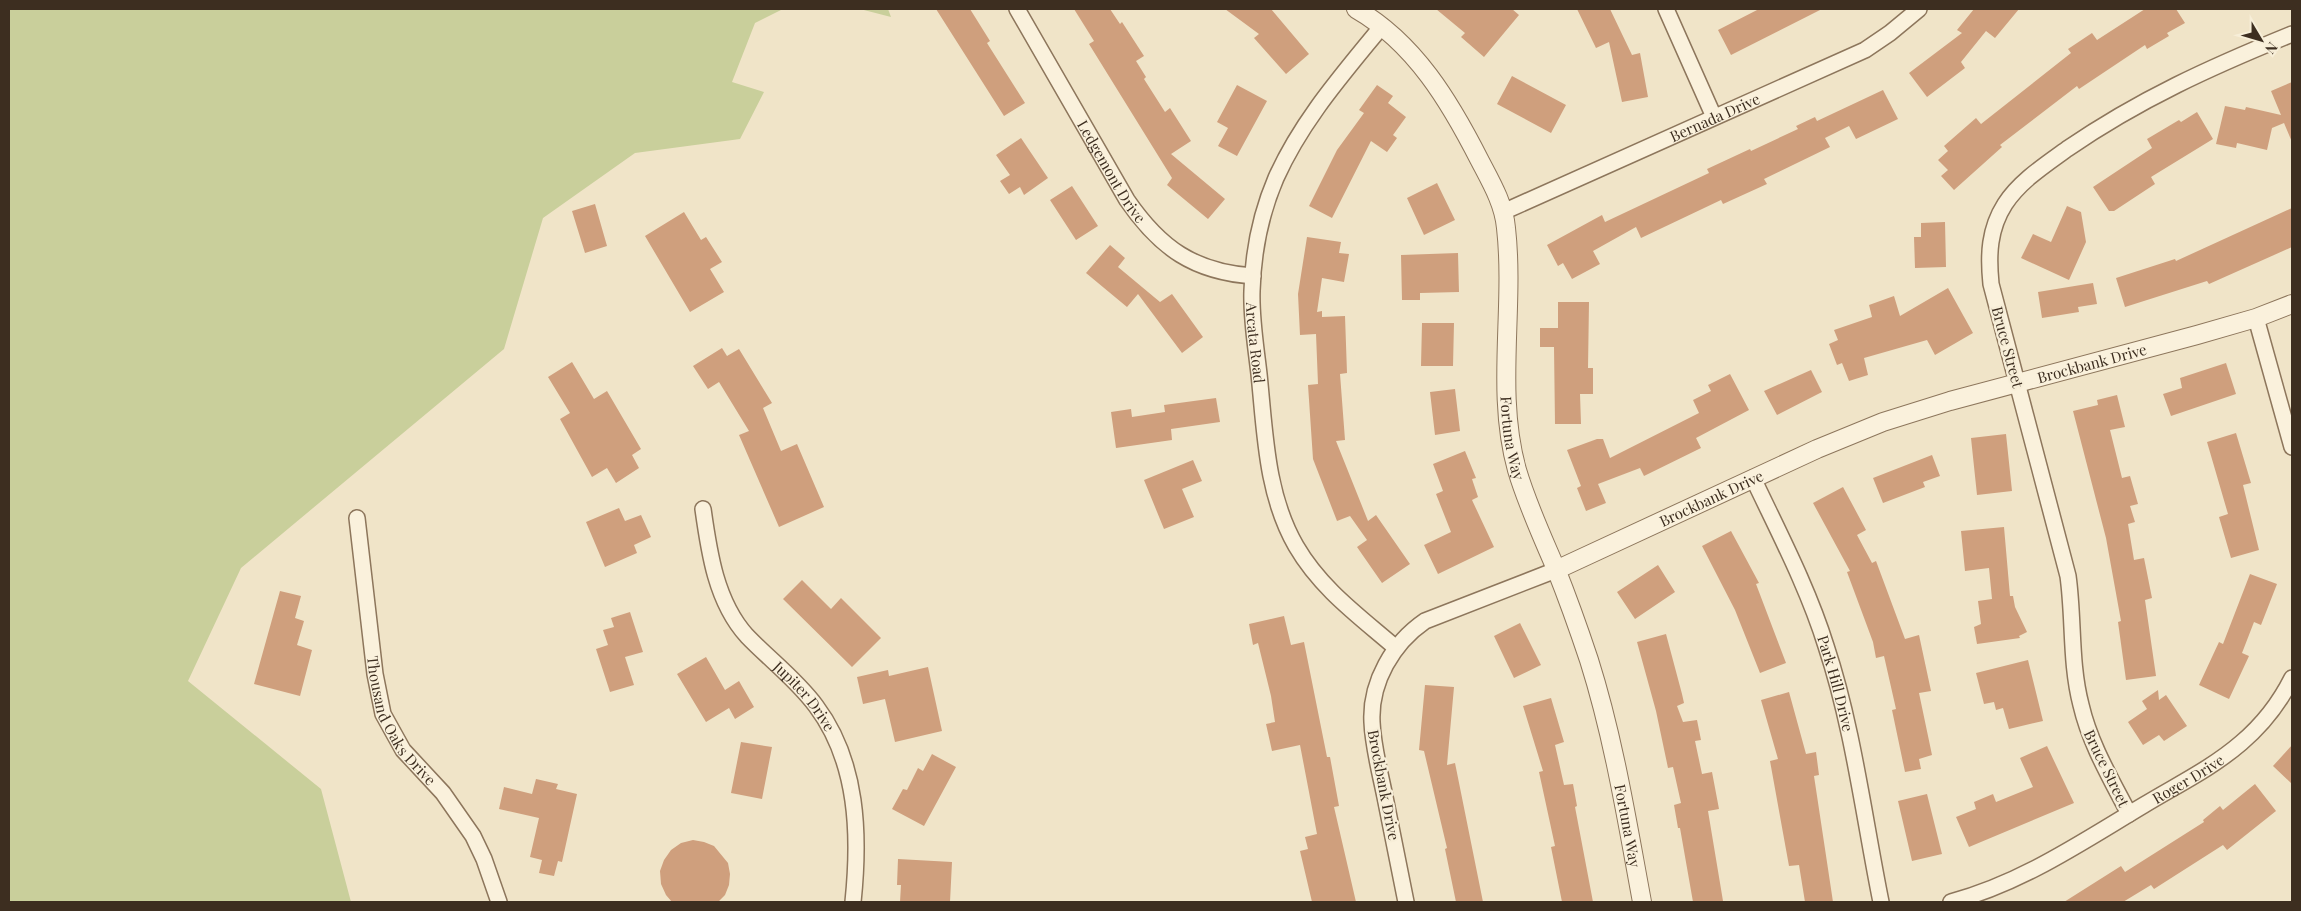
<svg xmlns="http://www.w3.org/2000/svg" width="2301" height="911" viewBox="0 0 2301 911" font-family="'Playfair Display',serif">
<rect width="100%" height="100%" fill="#f0e4c8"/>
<path fill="#c9cf9b" d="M9,9H783L755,23L732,82L764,92L740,139L635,153L543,218L504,349L241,568L188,681L321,789L351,902H9Z
M860,9H888L891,17Z"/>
<path fill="#cf9f7d" d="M936,9H970L990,41L987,43L1025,103L1004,116Z
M1074,9H1110L1120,24L1122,22L1144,56L1136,61L1146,77L1144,79L1165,112L1170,108L1191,141L1171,154L1225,199L1208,219L1167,185L1172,178L1089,44L1094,41Z
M1225,9H1271L1309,54L1286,74L1254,38L1259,34Z
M1436,9H1512L1519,15L1484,57L1461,37L1465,33Z
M1577,9H1610L1632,55L1640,53L1648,97L1622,102L1609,42L1596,48Z
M1759,9H1822L1731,55L1718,30Z
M1974,9H2019L1995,38L1986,31L1961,62L1965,68L1927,97L1909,73L1962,33L1957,30Z
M2145,9H2176L2185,23L2167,33L2169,36L2147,49L2145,45L2079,89L2077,86L2000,145L2002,147L1954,190L1941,176L1948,170L1938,160L1948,151L1944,146L1976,118L1981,124L2071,53L2068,49L2092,33L2097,40Z
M1512,76L1566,105L1551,133L1497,104Z
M2292,82V142L2284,123L2272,128L2267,150L2237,143L2236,148L2216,144L2225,106L2245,110L2246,107L2281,115L2271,91Z
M1237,85L1267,101L1237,156L1218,146L1228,128L1217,122Z
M1377,85L1393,96L1388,103L1406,117L1393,135L1397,138L1387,152L1371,141L1332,218L1309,206L1337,150L1364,113L1359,110Z
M1883,90L1898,119L1856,139L1849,126L1825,138L1830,147L1764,179L1767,184L1723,204L1721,200L1641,238L1636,227L1593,251L1600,264L1572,279L1563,263L1558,266L1547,245L1602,215L1605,222L1709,173L1707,169L1750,149L1751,151L1798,129L1796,126L1815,117L1817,121Z
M2197,112L2213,139L2151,177L2155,184L2114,211H2109L2093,187L2152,148L2147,139L2179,120L2181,122Z
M1021,138L1048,178L1024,195L1020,187L1009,194L1000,181L1010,175L996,155Z
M1437,183L1455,220L1424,235L1407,198Z
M1072,186L1098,226L1076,240L1050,200Z
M595,204L607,246L585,253L572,211Z
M2067,206L2081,212L2086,242L2069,280L2021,258L2033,234L2051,242Z
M2292,208V247L2209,284L2207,281L2125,307L2116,278L2175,259L2176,261Z
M684,212L701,240L706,237L722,262L710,269L724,292L690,312L645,236Z
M1945,222L1946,267L1915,268L1914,237H1921V223Z
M1307,237L1341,242L1339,253L1349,254L1344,282L1322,278L1317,312L1322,311V317L1345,316L1347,373L1340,374L1345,440L1336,441L1368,521L1376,515L1410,564L1382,583L1357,547L1367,540L1350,516L1337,521L1313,459L1308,385L1318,384L1316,334L1300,335L1298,294Z
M1110,245L1125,258L1118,267L1160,302L1172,294L1203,337L1182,353L1138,294L1127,307L1086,273Z
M1458,253L1459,292L1420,293V300H1402L1401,255Z
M2093,283L2097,304L2078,307L2079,312L2042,318L2038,292Z
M1948,288L1973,333L1935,355L1927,340L1864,358L1868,375L1849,381L1842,363L1837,365L1829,344L1838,340L1834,330L1872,317L1869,305L1894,296L1900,316Z
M1558,302H1589L1588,368H1593V394H1580L1581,424H1555L1554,347H1540V328H1558Z
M1422,323H1454L1453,366H1421Z
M722,348L727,356L739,349L772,403L763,408L781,451L797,444L824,507L779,527L739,435L749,431L719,382L708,389L693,366Z
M572,362L594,399L607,391L641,449L632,455L639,468L616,483L607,468L592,477L560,419L570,413L548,377Z
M2226,363L2236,394L2171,416L2163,394L2182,388L2180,378Z
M1811,370L1822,392L1777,415L1764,391Z
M1730,374L1749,410L1696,438L1701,448L1644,476L1640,468L1598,484L1606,503L1586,511L1577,488L1581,486L1567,450L1597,439H1603L1610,458L1699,413L1693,400L1711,391L1708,385Z
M1455,389L1460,431L1435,435L1430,392Z
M2117,395L2125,427L2110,430L2122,478L2130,476L2138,504L2130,506L2135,522L2128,524L2134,560L2144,558L2152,598L2145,600L2156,676L2126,680L2118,622L2121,621L2106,538L2073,411L2098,405L2097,400Z
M1216,398L1220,422L1171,429L1172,440L1116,448L1111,412L1131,409L1132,417L1165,412L1164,405Z
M2236,433L2251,483L2243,485L2259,550L2231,558L2219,517L2228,514L2207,442Z
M2006,434L2012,491L1977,495L1971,438Z
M1465,451L1476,478L1472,479L1478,497L1472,500L1494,547L1438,574L1424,545L1451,532L1436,494L1443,491L1433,464Z
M1932,455L1940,476L1923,482L1925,487L1883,503L1873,478Z
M1193,460L1202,481L1182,489L1194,517L1164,529L1144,480Z
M1843,487L1866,530L1857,535L1872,563L1876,561L1905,639L1919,635L1931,691L1919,693L1932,755L1919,759L1921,769L1905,772L1892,710L1896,709L1884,656L1876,658L1873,642L1847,572L1850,571L1813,503Z
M619,508L625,521L641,515L651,537L634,545L637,553L605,567L586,522Z
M2004,527L2010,596H2013L2015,607L2027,632L2019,636L2020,638L1977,644L1974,627L1981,624L1978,601L1992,599L1989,568L1965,571L1961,531Z
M1731,531L1759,583L1756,584L1786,663L1760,673L1735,610L1702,546Z
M1658,565L1675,592L1635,619L1617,592Z
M2250,574L2277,584L2261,625L2254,622L2242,653L2249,656L2229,699L2199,685L2219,642L2223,644Z
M802,580L831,609L841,598L881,638L852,667L783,599Z
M280,591L301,596L295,618L304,621L297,645L312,650L300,696L254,684Z
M630,612L643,652L625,657L634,685L610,692L596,649L608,645L603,630L614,627L611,618Z
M1284,616L1291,645L1304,642L1327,757H1330L1339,806L1334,807L1356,902H1312L1300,851L1308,849L1305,837L1317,834L1300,745L1272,751L1266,724L1275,722L1271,696L1258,643L1253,645L1249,624Z
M1520,623L1541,665L1514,678L1494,636Z
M1666,634L1682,694L1684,703L1677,706L1683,722L1697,720L1701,740L1695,741L1702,774L1712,772L1719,809L1708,811L1723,901L1693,902L1680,828H1678L1674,805L1681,803L1673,767L1668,768L1656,711L1637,642Z
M706,657L725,690L739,681L754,707L735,719L729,708L706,722L677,674Z
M2028,660L2043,721L2009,729L2003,708L1996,710L1994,702L1984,704L1976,673Z
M928,667L942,731L895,742L885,699L863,704L857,677L888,670L889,676Z
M1425,685L1454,687L1447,765L1455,763L1483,902H1456L1445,849L1447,848L1424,751L1419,750Z
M2158,690L2159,700L2166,695L2187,726L2164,741L2159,735L2143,745L2128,722L2147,709L2142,701Z
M1789,692L1806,754L1816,752L1819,775L1814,776L1833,902H1805L1799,865L1789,866L1770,761L1778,759L1761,700Z
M1551,698L1564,742L1555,745L1564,785L1573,784L1577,806L1575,807L1593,902H1562L1551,847L1555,846L1539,772L1543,771L1523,706Z
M741,742L772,747L762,799L731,793Z
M2292,745V784L2273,766Z
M2047,746L2074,803L1969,847L1956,817L1976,809L1974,802L1993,794L1996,802L2033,787L2020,758Z
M932,754L956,767L924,826L892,809L903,789L907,790L918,768L923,771Z
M536,779L558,784L556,789L577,794L562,862L558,861L554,876L539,873L542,860L530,857L539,818L499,809L504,787L532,794Z
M2255,784L2276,811L2227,850L2223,845L2154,889L2151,885L2123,902H2064L2121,866L2125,872L2204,822L2203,820L2220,806L2223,810Z
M1927,794L1942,854L1912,861L1898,801Z
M693,840L704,842L714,846L728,863L730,874L729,885L725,895L718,902H672L666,895L661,884L660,871L664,860L671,850L681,843Z
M898,859L952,862L950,902H900L901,885H897Z"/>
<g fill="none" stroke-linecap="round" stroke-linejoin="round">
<defs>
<g id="minor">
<path id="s1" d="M1017,9L1127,200C1160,248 1194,272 1253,276"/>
<path d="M1666,9L1714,117"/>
<path id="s2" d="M1382,26C1343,74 1302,120 1276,178C1261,213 1253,253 1252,291C1251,319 1256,347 1259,374C1265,432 1266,494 1296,546C1321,589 1359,616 1396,648"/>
<path id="s3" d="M1503,212L1865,50L1890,33L1919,9"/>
<path d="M2256,318L2292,447"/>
<path id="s4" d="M1753,478C1779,533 1808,588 1826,646C1853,727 1864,818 1881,902"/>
<path id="s5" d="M703,509C709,552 716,602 747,636C770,660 796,679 816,706C858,762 860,835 853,902"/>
<path id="s6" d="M357,518L375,674L383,714L403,750L443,793L473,836L484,859L499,902"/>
<path d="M2129,814C2111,779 2090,744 2081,705C2070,663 2074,619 2068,576L1991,284C1988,255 1989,229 2005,204C2020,181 2045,165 2067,149C2140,99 2211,67 2292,34"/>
<path d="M1406,902C1399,867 1392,832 1385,797C1380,772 1373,747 1372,722C1370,682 1393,643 1425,621L1556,570"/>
<path id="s7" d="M1951,902C2022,883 2082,842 2144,805C2177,785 2212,768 2241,743C2261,726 2280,702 2292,678"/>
</g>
<g id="tertiary">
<path id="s8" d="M1356,9C1415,43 1450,102 1480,161C1491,182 1504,204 1506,228C1515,308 1495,392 1517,470C1527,504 1542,536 1556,569C1568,599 1579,630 1589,660C1614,739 1627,821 1642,902"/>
<path id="s9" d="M1556,570L1817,449L1883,422L1950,401L2197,335L2256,318L2292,304"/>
</g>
</defs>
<use href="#minor" stroke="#8d765c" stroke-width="18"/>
<use href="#tertiary" stroke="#8d765c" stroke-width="20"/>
<use href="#minor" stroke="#faf1dc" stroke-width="15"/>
<use href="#tertiary" stroke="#faf1dc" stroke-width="18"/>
</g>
<g text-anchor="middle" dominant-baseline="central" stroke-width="4.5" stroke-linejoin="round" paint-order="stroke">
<g font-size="15" fill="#3d2e20" stroke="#f7eed8">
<text stroke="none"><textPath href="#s3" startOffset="232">Bernada Drive</textPath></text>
<text stroke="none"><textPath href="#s1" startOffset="188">Ledgemont Drive</textPath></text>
<text stroke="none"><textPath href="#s2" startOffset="354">Arcata Road</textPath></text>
<text transform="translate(2008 347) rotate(75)">Bruce Street</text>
<text stroke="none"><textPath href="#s9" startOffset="576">Brockbank Drive</textPath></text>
<text stroke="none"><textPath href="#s8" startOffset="482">Fortuna Way</textPath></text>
<text stroke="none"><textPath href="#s9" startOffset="171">Brockbank Drive</textPath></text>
<text stroke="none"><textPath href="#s4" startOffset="222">Park Hill Drive</textPath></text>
<text stroke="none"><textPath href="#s5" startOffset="220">Jupiter Drive</textPath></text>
<text stroke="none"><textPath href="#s6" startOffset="211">Thousand Oaks Drive</textPath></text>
<text transform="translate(2107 768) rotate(64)">Bruce Street</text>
<text stroke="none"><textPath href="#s7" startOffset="268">Roger Drive</textPath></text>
<text transform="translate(1384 785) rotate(79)">Brockbank Drive</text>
<text stroke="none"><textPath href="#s8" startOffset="888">Fortuna Way</textPath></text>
</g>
</g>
<rect width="2301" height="911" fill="none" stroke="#3d2e20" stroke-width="20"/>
<g transform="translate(2261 40) rotate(128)" stroke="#f7eed8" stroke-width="4" paint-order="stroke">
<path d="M0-4L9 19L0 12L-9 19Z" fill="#3d2e20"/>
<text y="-8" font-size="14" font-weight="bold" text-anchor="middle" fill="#3d2e20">N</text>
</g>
</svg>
